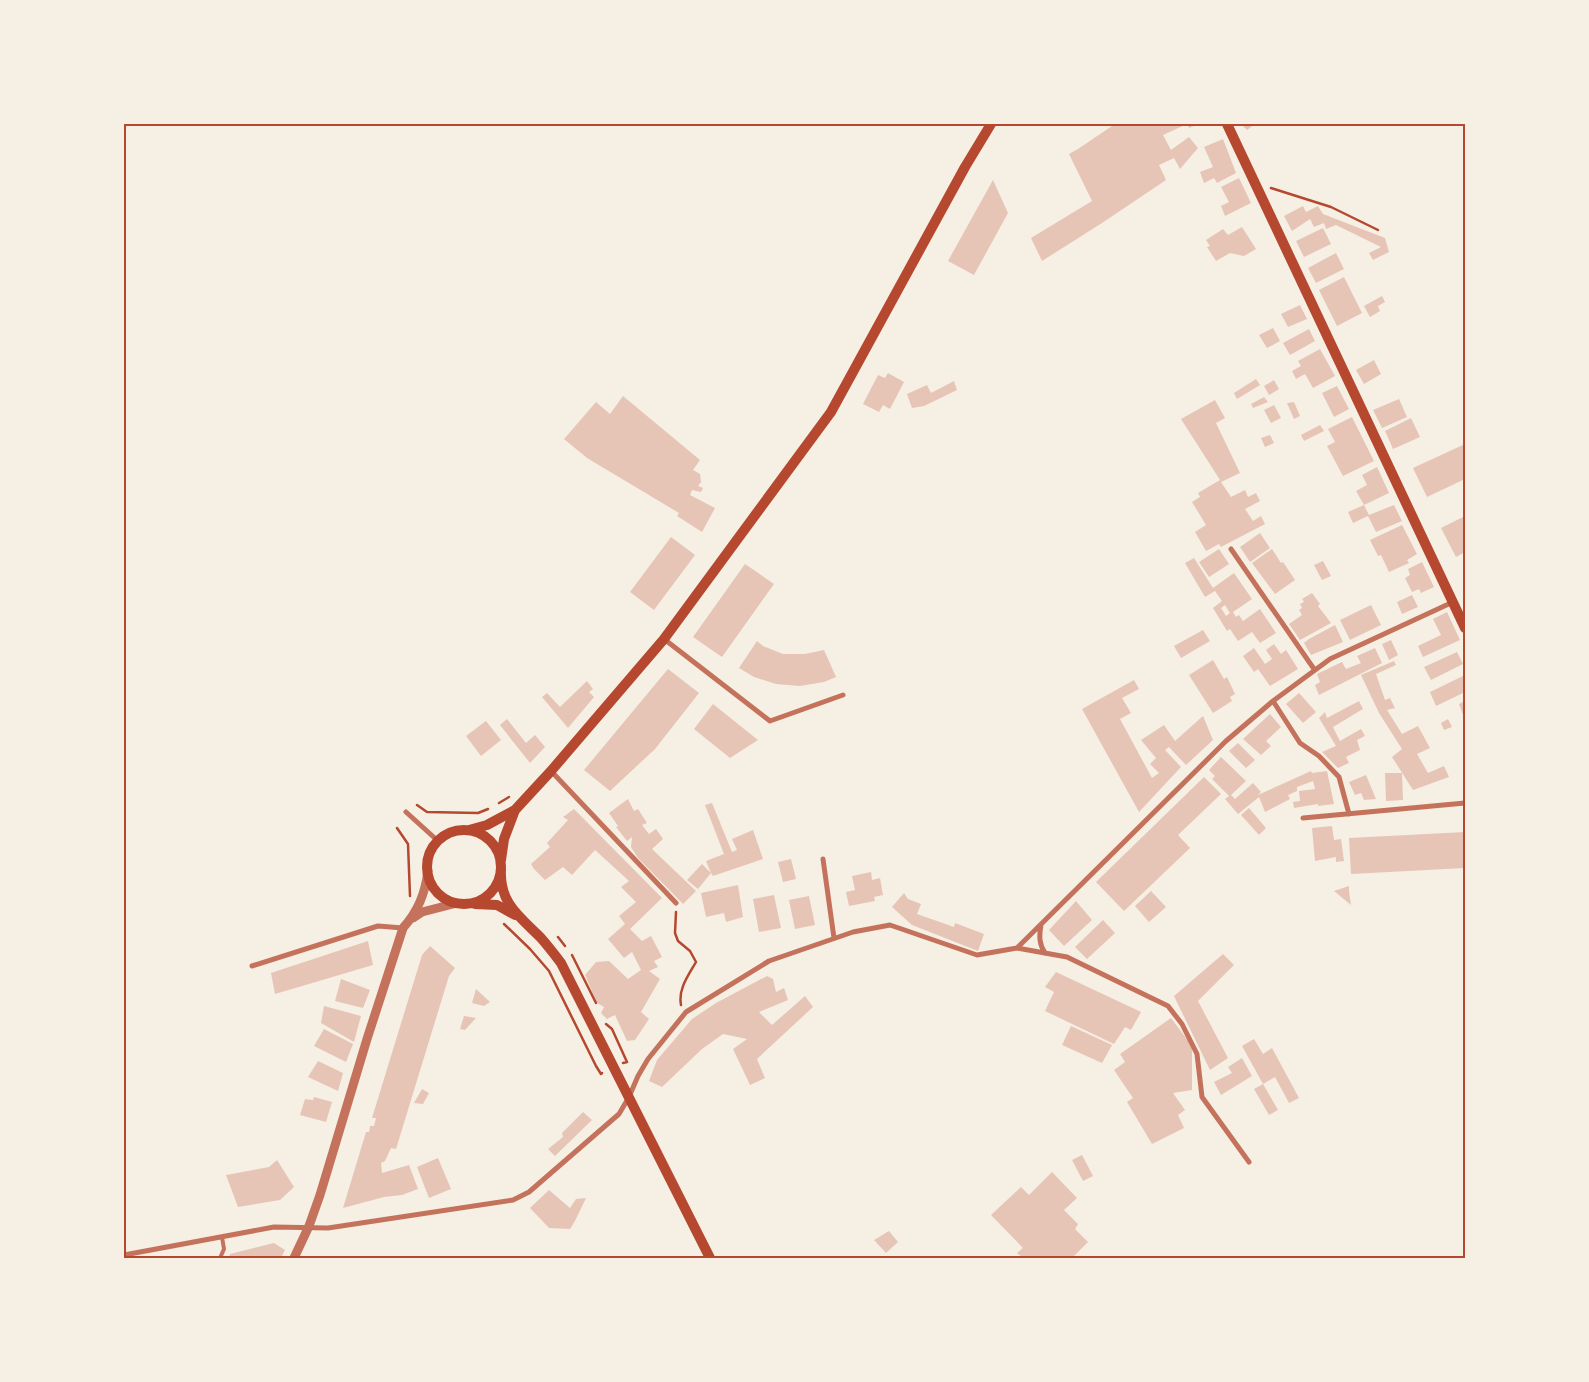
<svg xmlns="http://www.w3.org/2000/svg" width="1589" height="1382" viewBox="0 0 1589 1382" font-family="Karla,sans-serif">
<rect width="100%" height="100%" fill="#f6efe4"/>
<path fill="#e6c5b7" fill-rule="evenodd" d="M1115,124H1199L1189,128L1187,124L1163,135L1171,150L1189,137L1198,148L1180,169L1174,158L1159,165L1166,180L1102,223L1042,261L1031,238L1092,201L1069,154L1078,149Z
M1241,124H1255L1247,130Z
M1223,139L1236,173L1217,183L1214,178L1204,183L1200,172L1213,167L1204,147Z
M1239,178L1251,203L1225,216L1221,206L1229,202L1221,187Z
M993,180L1008,213L974,275L948,261Z
M1303,206L1306,212L1318,206L1323,214L1385,238L1389,252L1373,260L1369,253L1381,247L1336,225L1326,229L1324,223L1314,227L1310,219L1292,231L1284,216Z
M1242,227L1256,249L1244,256L1230,253L1216,261L1207,247L1210,246L1206,240L1223,229L1228,235Z
M1323,228L1331,244L1304,257L1296,241Z
M1336,253L1344,269L1316,283L1308,268Z
M1344,277L1362,313L1337,326L1319,290Z
M1382,296L1385,302L1378,306L1380,311L1370,317L1364,306Z
M1300,305L1307,319L1288,327L1281,314Z
M1273,328L1280,341L1267,348L1259,335Z
M1309,329L1315,341L1290,355L1283,343Z
M1320,349L1335,376L1313,388L1305,374L1296,379L1292,371L1301,366L1298,361Z
M1374,360L1381,374L1364,384L1356,370Z
M888,373L904,382L890,409L883,405L879,412L863,404L878,375L885,378Z
M1256,379L1260,385L1237,399L1234,393Z
M1274,380L1279,389L1269,395L1264,386Z
M954,381L957,390L924,406L912,408L907,394L927,385L931,393Z
M1337,386L1349,409L1334,417L1322,393Z
M623,396L700,460L693,470L700,474L701,482L698,486L703,488L701,492L692,490L690,495L715,508L702,532L677,516L679,513L587,458L564,439L596,402L610,414Z
M1264,397L1268,402L1253,408L1251,404Z
M1399,399L1407,417L1382,428L1373,410Z
M1215,400L1225,418L1216,423L1240,473L1221,482L1231,497L1245,490L1248,497L1256,493L1260,501L1245,509L1253,521L1261,516L1265,524L1221,547L1219,544L1206,551L1195,532L1206,525L1192,502L1200,497L1198,493L1220,480L1181,419Z
M1294,402L1300,416L1294,419L1287,403Z
M1274,405L1281,418L1271,423L1264,410Z
M1352,417L1374,461L1343,476L1327,446L1335,442L1328,429Z
M1411,418L1420,437L1393,449L1385,431Z
M1320,425L1324,431L1304,441L1301,435Z
M1270,435L1274,443L1265,447L1261,438Z
M1465,444V479L1427,497L1413,468Z
M1377,467L1389,493L1364,505L1356,491L1367,485L1362,475Z
M1364,505L1369,515L1394,505L1402,521L1376,532L1368,516L1353,523L1348,512Z
M1465,516V552L1456,557L1441,528Z
M1402,525L1417,554L1407,560L1409,563L1389,572L1381,555L1378,556L1370,540Z
M1260,533L1270,548L1250,562L1240,547Z
M671,537L695,555L654,610L630,592Z
M1219,549L1229,564L1209,577L1199,562Z
M1272,549L1281,563L1283,562L1295,580L1275,594L1252,563Z
M1194,558L1213,588L1234,573L1252,599L1233,612L1236,617L1239,615L1243,621L1260,609L1276,633L1260,643L1252,632L1238,641L1230,629L1227,631L1213,608L1222,601L1215,591L1205,597L1185,563ZM1225,605L1230,613L1226,616L1221,608Z
M1323,561L1331,576L1322,580L1314,565Z
M1422,562L1434,587L1421,593L1419,589L1412,592L1405,578L1410,575L1408,569Z
M745,564L774,584L722,657L693,637Z
M1312,593L1320,604L1318,606L1331,623L1300,640L1289,624L1302,615L1299,610L1302,608L1300,604L1304,602L1302,599Z
M1412,595L1418,607L1402,614L1397,602Z
M1371,605L1381,625L1350,640L1340,620Z
M1447,612L1460,640L1423,657L1418,646L1441,635L1433,619Z
M1335,625L1343,642L1311,655L1304,643L1309,639Z
M1203,630L1210,641L1181,658L1174,646Z
M1391,640L1398,655L1389,660L1382,644Z
M757,641L763,646L783,654H805L824,650L836,677L824,682L800,686L776,684L754,677L739,668Z
M1274,644L1281,654L1286,650L1298,669L1270,686L1258,669L1254,672L1243,656L1254,648L1265,664L1272,659L1266,650Z
M1375,648L1382,663L1319,695L1315,685L1320,682L1317,674L1342,662L1346,669L1361,663L1357,656Z
M1457,652L1463,664L1431,680L1424,667Z
M1213,660L1224,679L1227,677L1235,694L1230,697L1232,701L1213,713L1189,675Z
M1394,661L1396,665L1376,674L1385,700L1390,698L1395,708L1387,710L1402,734L1418,726L1430,748L1417,754L1428,773L1444,766L1449,777L1413,790L1392,757L1402,749L1379,713L1361,675Z
M668,669L699,693L655,749L610,791L584,770Z
M1465,675V692L1436,706L1430,692Z
M1134,680L1139,689L1122,698L1131,713L1120,719L1152,778L1159,773L1150,764L1156,758L1141,740L1164,725L1175,741L1203,716L1213,740L1186,765L1169,747L1165,750L1181,767L1139,812L1082,709Z
M587,681L593,689L589,692L594,697L568,728L542,697L547,693L560,707Z
M1299,693L1316,712L1303,723L1286,704Z
M1359,701L1363,709L1333,727L1340,741L1361,729L1365,736L1357,740L1360,750L1346,757L1349,763L1338,768L1322,752L1336,746L1319,718L1325,712L1327,718Z
M1465,701V720L1459,704Z
M713,704L758,740L730,758L694,729Z
M1270,714L1281,727L1266,741L1271,746L1261,755L1243,739Z
M507,719L526,743L535,735L545,747L530,763L500,725Z
M1448,719L1452,727L1444,730L1441,723Z
M486,721L501,740L481,756L466,736Z
M1238,743L1255,760L1246,768L1229,751Z
M1221,757L1246,781L1231,795L1235,799L1253,783L1261,792L1258,795L1311,771L1312,773L1327,771L1334,804L1318,806V804L1294,808L1293,802L1300,801L1299,791L1315,789L1313,781L1297,787V791L1288,795L1290,799L1265,812L1259,797L1238,814L1225,799L1229,796L1212,779L1215,776L1209,770Z
M1385,773H1402L1403,800L1386,801Z
M1366,775L1376,799L1364,800L1361,793L1355,795L1349,782Z
M1204,777L1221,794L1178,835L1190,848L1124,911L1096,882Z
M628,799L634,811L638,809L647,823L642,825L649,834L656,829L663,839L652,849L696,891L683,904L638,858L631,847L632,837L627,841L616,827L618,826L609,813Z
M712,803L732,852L737,850L732,839L753,830L763,859L713,876L711,873L698,889L687,880L702,864L711,873L706,861L724,854L705,805Z
M1249,808L1266,828L1259,835L1241,815Z
M574,809L662,898L630,929L642,941L651,936L662,957L654,961L658,967L649,971L660,979L641,1012L649,1019L635,1040L627,1041L615,1015L607,1019L601,1013L604,1007L597,1003L585,975L596,962L609,961L628,979L641,970L632,952L624,958L608,939L625,924L619,916L636,902L621,887L629,881L595,850L572,875L563,867L545,880L534,869L531,864L550,847L547,843L568,820L563,817Z
M1332,826L1334,840L1341,839L1344,861L1336,862V857L1315,861L1312,828Z
M1465,832V868L1351,874L1349,838Z
M791,859L796,879L783,882L778,862Z
M871,872L872,880L880,878L883,895L874,897L875,901L849,906L846,892L855,890L852,876Z
M738,885L743,917L726,922L724,913L706,917L701,893Z
M1349,886V891L1351,905L1334,891Z
M1151,891L1166,907L1149,922L1135,906Z
M904,893L908,899L921,904L917,914L954,927L955,923L984,934L978,951L912,925L892,907Z
M774,895L781,928L759,932L753,899Z
M809,896L815,925L795,929L789,900Z
M1076,901L1092,920L1064,946L1049,930Z
M1103,920L1115,933L1087,959L1075,947Z
M368,941L373,965L275,994L271,973Z
M430,946L455,968L449,976L396,1149L391,1148L385,1161L381,1163L382,1173L409,1165L418,1189L402,1195L384,1197L343,1208L366,1132H369L370,1126H374L376,1118H372L422,955Z
M1223,954L1234,965L1198,1001L1228,1058L1210,1070L1174,996Z
M1056,972L1141,1012L1131,1030L1125,1027L1114,1044L1045,1011L1054,992L1045,987Z
M767,976L773,979L776,992L784,988L788,1000L759,1012L772,1025L805,996L813,1007L757,1059L765,1078L750,1085L733,1049L747,1039L723,1034L702,1049L662,1087L649,1081L657,1060L692,1019L716,1003Z
M341,979L370,990L363,1008L335,1001Z
M476,989L490,1002L484,1006L472,1003Z
M324,1006L361,1016L354,1042L321,1023Z
M464,1016L476,1018L465,1030L460,1029Z
M1171,1018L1192,1046V1090L1173,1093L1185,1110L1178,1115L1184,1128L1152,1144L1127,1102L1133,1098L1114,1070L1125,1062L1120,1054Z
M1071,1026L1112,1045L1102,1063L1062,1045Z
M324,1029L353,1044L346,1062L314,1046Z
M1254,1039L1263,1054L1272,1048L1299,1098L1289,1103L1275,1077L1263,1084L1242,1046Z
M1242,1058L1252,1076L1221,1095L1214,1082L1232,1073L1228,1067Z
M318,1061L343,1073L338,1091L308,1077Z
M1263,1084L1278,1110L1269,1115L1254,1089Z
M422,1089L429,1093L423,1104L414,1103Z
M314,1097L332,1102L326,1122L300,1115L305,1099L313,1100Z
M583,1112L592,1120L555,1156L548,1149L563,1137L562,1133Z
M1082,1155L1093,1176L1083,1181L1072,1160Z
M438,1158L451,1189L429,1198L417,1167Z
M277,1160L294,1187L280,1200L238,1207L226,1175L269,1167Z
M1052,1172L1077,1198L1064,1210L1078,1224L1075,1229L1088,1242L1072,1258H1023L1017,1253L1023,1248L991,1215L1021,1187L1029,1195Z
M549,1190L570,1208L576,1199L586,1198L575,1221L570,1229L549,1228L530,1208Z
M889,1231L898,1242L886,1253L874,1240Z
M274,1243L285,1250L281,1258H229L230,1254Z"/>
<g fill="none" stroke-linecap="round" stroke-linejoin="round">
<path stroke="#b5482f" stroke-width="2.5" d="M1271,188L1331,207L1378,230
M499,803L509,797
M417,805L427,812L478,813L488,809
M397,828L408,844L410,896
M676,912L675,933L678,941L690,951L696,962C688,976 678,989 681,1005
M504,924L530,949L549,971L596,1066L601,1074L602,1073
M558,937L565,946
M572,955L596,1003
M606,1024L612,1029L627,1062L623,1063"/>
<path stroke="#c5725c" stroke-width="4" d="M220,1258L224,1249L222,1237"/>
<path stroke="#c5725c" stroke-width="5" d="M1231,549L1314,669
M664,639L770,721L843,695
M1273,701L1300,743L1319,756L1339,777L1349,814
M551,771L676,903
M406,812L438,841
M1303,818L1465,803
M823,859L834,938
M1041,925C1039,936 1039,944 1045,953
M1017,948L1067,957L1168,1006L1182,1024L1197,1054L1202,1097L1249,1162
M252,966L378,926L403,928
M124,1255L274,1227L328,1228L513,1200L529,1192L619,1114L629,1097L638,1076L648,1059L686,1012L769,961L853,932L890,925L977,955L1017,948L1226,741L1273,701L1330,659L1453,602"/>
<path stroke="#c5725c" stroke-width="9" d="M413,918L422,912L457,903
M294,1258L309,1226L320,1195L367,1039L403,928C418,911 425,894 428,871"/>
<path stroke="#b5482f" stroke-width="10" d="M1227,124L1465,628
M469,830L487,825L515,810
M427 867a37 37 0 1 1 74 0a37 37 0 1 1-74 0Z
M501,860L504,839L515,810L551,771L664,639L831,412L965,167L991,124
M501,869C499,903 519,916 541,938C548,946 555,955 561,963L710,1258
M475,904L497,905L515,915"/>
</g>
<rect width="1589" height="1382" fill="none" stroke="#f6efe4" stroke-width="250"/>
<rect x="125" y="125" width="1339" height="1132" fill="none" stroke="#b5482f" stroke-width="2"/>
</svg>
